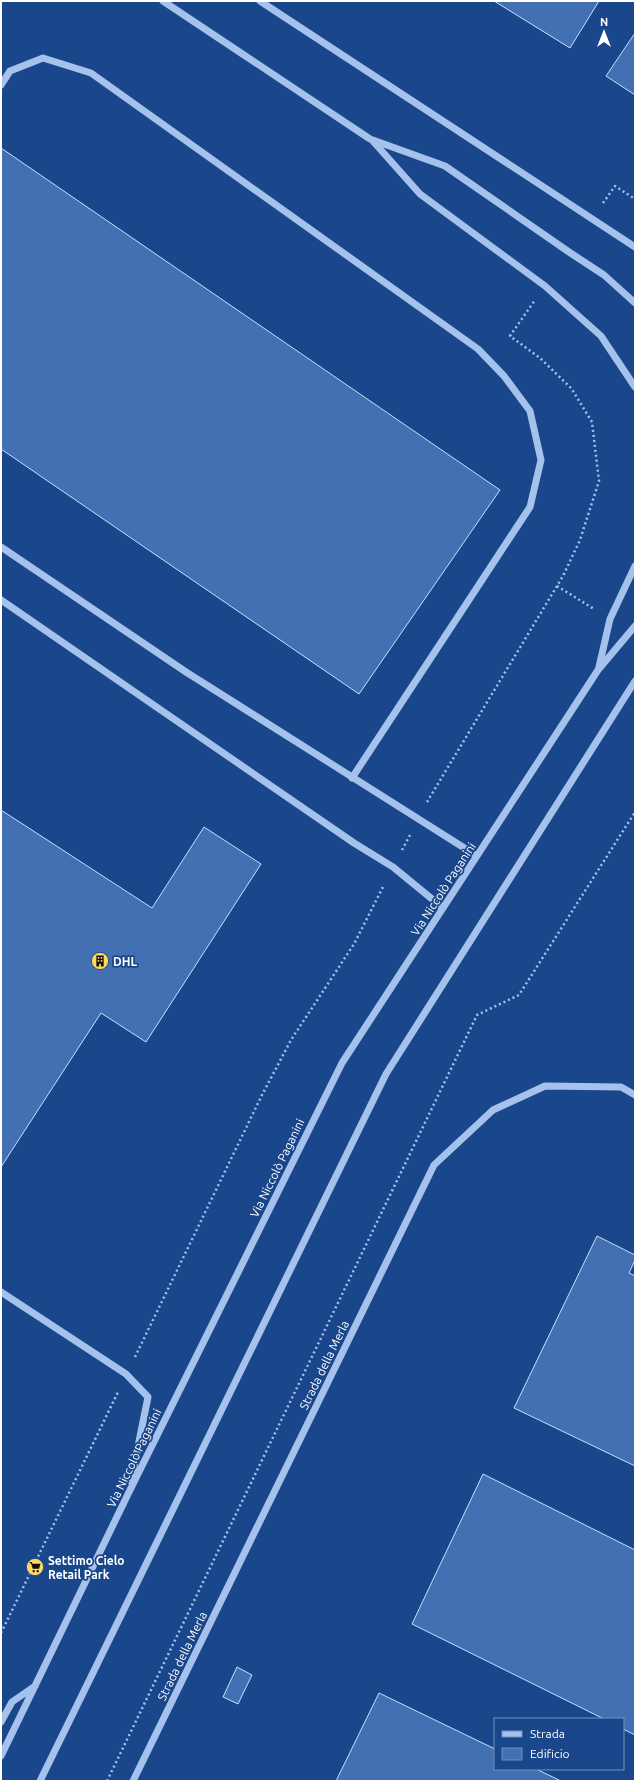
<svg xmlns="http://www.w3.org/2000/svg" width="636" height="1782" viewBox="0 0 636 1782" font-family="Ubuntu,sans-serif">
<rect width="100%" height="100%" fill="#1a468b"/>
<path fill="#4370b3" stroke="#cbdefa" d="M494,1H599L570,48Z
M635,33V95L606,76Z
M1,148L500,490L359,694L1,449Z
M1,810L152,908L204,827L261,864L146,1042L101,1013L1,1167Z
M597,1236L635,1255V1260L629,1273L635,1276V1466L514,1408Z
M483,1474L635,1550V1735L623,1729V1719H604L412,1624Z
M237,1667L252,1675L238,1704L223,1697Z
M379,1693L495,1749V1769H536L561,1781H336Z"/>
<g fill="none" stroke-linecap="round" stroke-linejoin="round">
<path stroke="#a5c2ed" stroke-width="2.5" stroke-dasharray="2 3" stroke-linecap="butt" d="M603,203L615,186L635,199
M557,586L594,609
M427,802L563,576L580,540L599,481L592,422L571,388L540,358L510,336L535,300
M402,850L410,835
M135,1357L262,1095L291,1040L354,944L384,885
M1,1633L118,1392
M107,1781L477,1015L519,995L635,812"/>
<path stroke="#a5c2ed" stroke-width="7" d="M163,1L370,139L445,166L569,252L604,275L635,303
M260,1L635,247
M1,85L10,71L43,58L91,73L478,349L504,376L530,411L541,460L530,507L352,778
M372,140L420,194L545,286L601,336L635,387
M1,547L186,672L477,856
M1,600L354,843L393,867L443,908
M599,667L610,619L635,566
M1,1292L126,1374L148,1397L131,1481
M1,1722L12,1702L35,1686
M1,1756L129,1492L342,1063L598,670L635,626
M40,1781L386,1074L635,681
M133,1781L434,1165L493,1110L545,1086L621,1087L635,1095"/>
</g>
<defs>
<symbol id="building-disc" viewBox="-11 -11 22 22"><circle r="9.5" fill="#ffd962" stroke="#1a468b"/><path d="M-4-6H4V6H1V3H-1V6H-4ZM-2.5-4.3h1.7v1.8h-1.7ZM.8-4.3h1.7v1.8H.8ZM-2.5-1h1.7V.8h-1.7ZM.8-1h1.7V.8H.8Z" fill="#111"/></symbol>
<symbol id="supermarket-disc" viewBox="-11 -11 22 22"><circle r="9.5" fill="#ffd962" stroke="#1a468b"/><path d="M-6-5.5h2.5l.6 2H6L4.5 2H-2.5L-4.4-4H-6ZM-1.5 3.2a1.3 1.3 0 1 0 .1 0ZM3 3.2a1.3 1.3 0 1 0 .1 0Z" fill="#111"/></symbol>
</defs>
<g fill-rule="evenodd">
<use href="#building-disc" x="90" y="951" width="20" height="20"/>
<use href="#supermarket-disc" x="25" y="1557" width="20" height="20"/>
</g>
<g text-anchor="middle" dominant-baseline="central" stroke-width="3.5" stroke-linejoin="round" paint-order="stroke">
<g font-size="12" fill="#fff" stroke="#1a468b">
<text transform="translate(443 889) rotate(-57)">Via Niccolò Paganini</text>
<text transform="translate(277 1168) rotate(-64)">Via Niccolò Paganini</text>
<text transform="translate(324 1365) rotate(-64)">Strada della Merla</text>
<text transform="translate(134 1458) rotate(-64)">Via Niccolò Paganini</text>
<text transform="translate(182 1656) rotate(-64)">Strada della Merla</text>
</g>
<g font-size="12" font-weight="bold" fill="#fff" stroke="#1a468b" text-anchor="start">
<text x="113" y="961">DHL</text>
<text x="48" y="1560">Settimo Cielo<tspan x="48" dy="14">Retail Park</tspan></text>
</g>
</g>
<rect width="636" height="1782" fill="none" stroke="#ffffff" stroke-width="4"/>
<rect x="494" y="1718" width="130" height="52" fill="#1a468b" stroke="#7690b9"/>
<rect x="502" y="1731" width="20" height="6" fill="#a5c2ed" stroke="#7690b9"/>
<text x="530" y="1738" font-size="12" fill="#ffffff">Strada</text>
<rect x="502" y="1748" width="20" height="12" fill="#4370b3" stroke="#7690b9"/>
<text x="530" y="1758" font-size="12" fill="#ffffff">Edificio</text>
<g transform="translate(604 32)" stroke="#1a468b" stroke-width="3" paint-order="stroke">
<path d="M0-3L7 15L0 10L-7 15Z" fill="#ffffff"/>
<text y="-6" font-size="11" font-weight="bold" text-anchor="middle" fill="#ffffff">N</text>
</g>
</svg>
